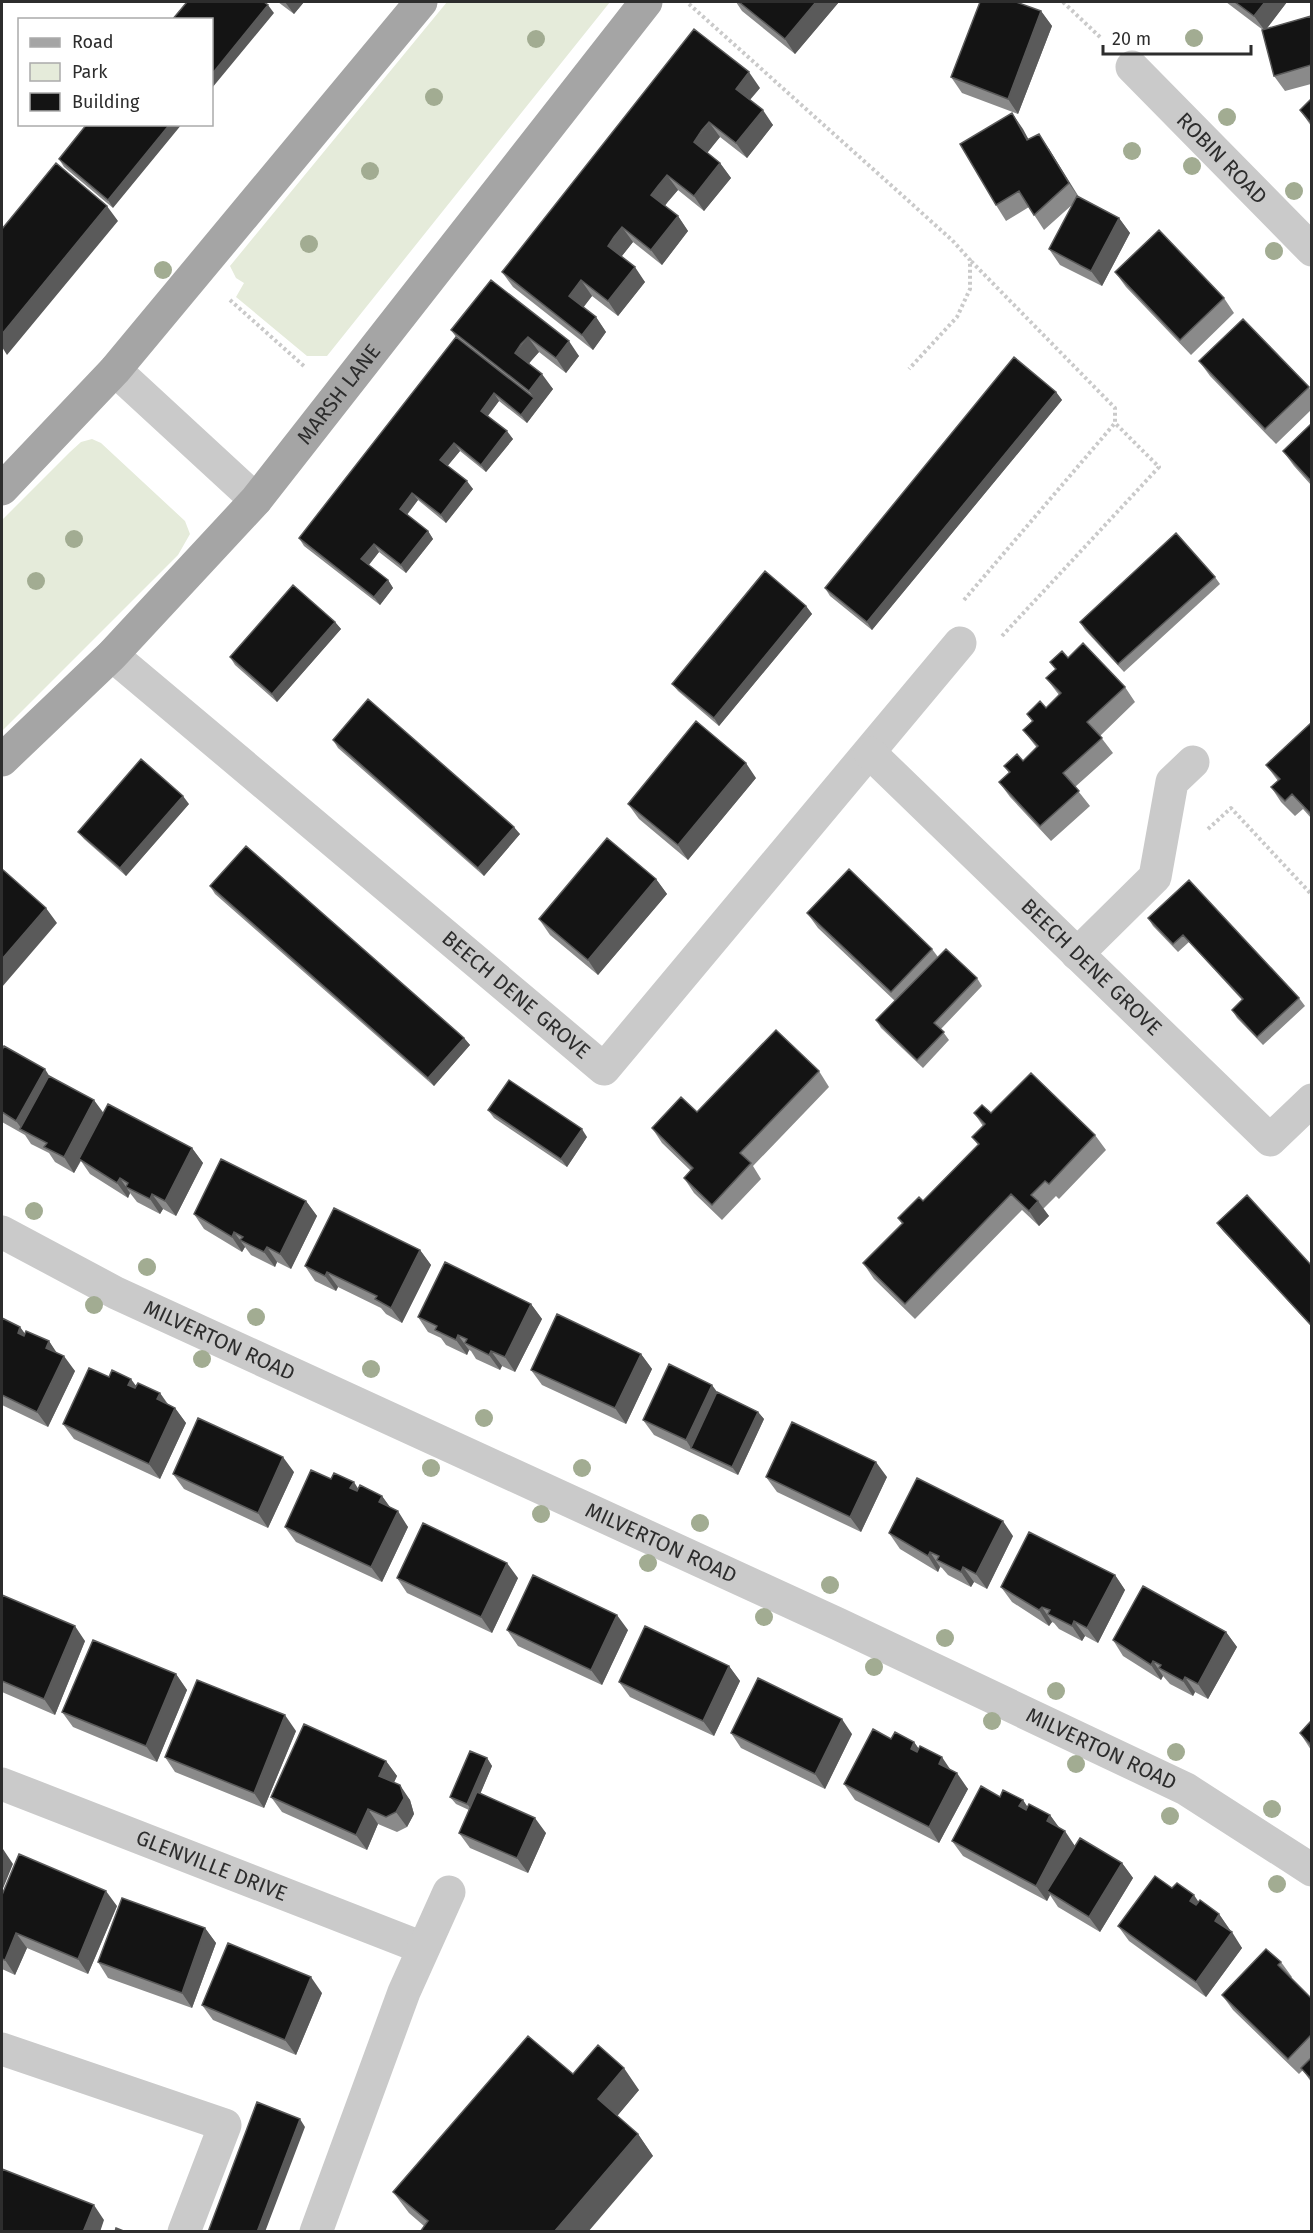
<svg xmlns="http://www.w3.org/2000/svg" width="1313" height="2233" viewBox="0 0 1313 2233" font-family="'Fira Sans',sans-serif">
<rect width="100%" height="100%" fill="#fff"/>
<path fill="#e5ebda" d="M447,2H610L327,356H307L236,297L244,283L236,278L230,266Z
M92,439L101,443L185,521L190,534L178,555L2,731V520L70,452L81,442Z"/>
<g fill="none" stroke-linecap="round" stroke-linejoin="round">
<path stroke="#cacaca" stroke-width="4" stroke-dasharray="3 3" stroke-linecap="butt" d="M1063,2L1101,38
M689,4L952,240L970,260V289L957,317L909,369
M230,300L305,367
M964,600L1115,423V408L970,260
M1002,636L1159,467L1115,423
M1208,829L1231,808L1312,895"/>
<g stroke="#cacaca" stroke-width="33">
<path id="s1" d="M1132,67L1312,250"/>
<path d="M115,370L256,500"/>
<path id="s2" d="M112,655L604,1069L960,643"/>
<path id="s3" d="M870,753L1270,1140L1312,1100"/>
<path d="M1077,954L1155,877L1172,782L1193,762"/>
<path id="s4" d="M2,1232L116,1293L838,1624L1186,1789L1312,1870"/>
<path id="s5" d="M2,1784L423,1948"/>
<path d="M2,2049L225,2125L184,2232"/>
<path d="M316,2232L404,1992L449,1892"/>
</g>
<g stroke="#a5a5a5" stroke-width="33">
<path d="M2,489L115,370L421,2"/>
<path id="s6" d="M2,760L112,655L256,500L646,2"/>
</g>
</g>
<g fill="#a2ac92">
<circle cx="1194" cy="38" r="9"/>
<circle cx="536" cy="39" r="9"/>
<circle cx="434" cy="97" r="9"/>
<circle cx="1227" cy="117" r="9"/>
<circle cx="1132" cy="151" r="9"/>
<circle cx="1192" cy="166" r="9"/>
<circle cx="370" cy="171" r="9"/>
<circle cx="1294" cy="191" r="9"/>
<circle cx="309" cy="244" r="9"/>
<circle cx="1274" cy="251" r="9"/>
<circle cx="163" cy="270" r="9"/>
<circle cx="74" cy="539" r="9"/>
<circle cx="36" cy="581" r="9"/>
<circle cx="34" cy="1211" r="9"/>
<circle cx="147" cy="1267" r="9"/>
<circle cx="94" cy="1305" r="9"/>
<circle cx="256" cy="1317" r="9"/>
<circle cx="202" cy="1359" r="9"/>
<circle cx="371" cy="1369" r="9"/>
<circle cx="484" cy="1418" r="9"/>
<circle cx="431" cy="1468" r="9"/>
<circle cx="582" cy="1468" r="9"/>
<circle cx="541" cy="1514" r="9"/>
<circle cx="700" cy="1523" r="9"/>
<circle cx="648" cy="1563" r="9"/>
<circle cx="830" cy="1585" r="9"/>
<circle cx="764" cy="1617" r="9"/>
<circle cx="945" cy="1638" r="9"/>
<circle cx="874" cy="1667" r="9"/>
<circle cx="1056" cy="1691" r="9"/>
<circle cx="992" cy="1721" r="9"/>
<circle cx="1176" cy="1752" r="9"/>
<circle cx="1076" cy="1764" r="9"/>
<circle cx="1272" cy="1809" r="9"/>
<circle cx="1170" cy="1816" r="9"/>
<circle cx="1277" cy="1884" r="9"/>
</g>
<path fill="#8a8a8a" d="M278,2H304L294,14Z
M736,2H839L795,54L742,11Z
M1226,2H1287L1266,29L1311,16V84L1285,91L1274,76L1263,30Z
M1041,11L1052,26L1018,114L962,93L951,77Z
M760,88L750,100L773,125L747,158L720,137L713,145L707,153L720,163L731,178L704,211L678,190L668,201L665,206L678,216L688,231L662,265L633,242L621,257L645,282L618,316L592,296L583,307L596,317L606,332L593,350L513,287L502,272Z
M1311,99V126L1300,110Z
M1012,113L1028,139L1049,149L1079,197L1119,218L1130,233L1102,286L1060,265L1049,249L1073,204L1044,230L1029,207L1006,221L996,205Z
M87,124L113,208L64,167L59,159Z
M1115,272L1224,298L1234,313L1191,355L1126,287Z
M491,280L579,356L566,373L539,352L532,359L529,363L553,389L527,423L499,401L488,416L513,439L486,472L460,451L447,466L473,489L446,523L418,500L407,515L428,531L433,539L406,573L379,552L369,565L388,580L393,588L380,605L304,546L299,538L456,337L451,330Z
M1199,361L1309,387L1311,391V410L1276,444L1210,376Z
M1056,392L1062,400L872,630L830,596L825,588Z
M1311,424V485L1294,466L1283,451Z
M1215,577L1220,584L1124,672L1085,630L1080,622Z
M806,606L812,614L719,726L678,691L672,684Z
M335,622L341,629L277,702L235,665L230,657Z
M1068,658L1125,687L1135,702L1100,736L1113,753L1075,787L1090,806L1051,841L1010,797L999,782L1009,773L1004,766L1023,761L1037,748L1023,730L1032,721L1027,714L1046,708L1059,695L1046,678L1056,669L1050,662Z
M1311,723V818L1303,809L1295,816L1281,802L1271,787L1278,781L1266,765Z
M333,740L520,834L484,876L338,748Z
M756,778L688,860L639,819L628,804Z
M189,804L126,876L84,839L78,832Z
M656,879L667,894L598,975L550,935L539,919Z
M1189,880L1299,998L1305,1006L1263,1045L1237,1018L1232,1010L1242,1000L1189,942L1178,952L1153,926L1148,918Z
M210,886L464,1038L470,1045L434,1086L215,894Z
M807,913L932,949L938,957L977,978L982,986L941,1029L949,1040L923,1068L881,1028L876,1020L895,1001L818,928Z
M2,1050L49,1076L103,1113L192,1148L203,1163L176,1216L163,1209L160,1214L137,1202L130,1193L128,1198L90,1174L81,1161L74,1173L55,1162L49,1153L31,1144L25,1135L2,1122Z
M819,1071L829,1087L753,1166L761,1179L722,1220L694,1193L684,1178L691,1171L662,1143L652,1128L697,1112Z
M488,1110L587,1137L567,1167L494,1118Z
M974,1113H991L1095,1135L1106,1150L1059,1199L1056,1196L1043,1209L1049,1216L1039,1226L1022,1210L915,1319L874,1279L863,1263L902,1224L898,1218L923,1201L978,1145L972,1137L983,1126Z
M306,1201L317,1216L291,1269L277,1262L275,1267L251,1255L245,1247L242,1252L204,1229L194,1214Z
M1217,1223L1311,1265V1326L1223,1231Z
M420,1250L431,1265L402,1323L386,1314L381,1308L338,1287L336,1291L315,1281L305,1266Z
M531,1304L542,1319L515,1372L502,1366L500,1370L476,1359L471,1351L469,1350L467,1355L446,1345L441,1338L428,1332L418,1317Z
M2,1318L20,1327L25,1334L49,1341L56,1353L75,1371L48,1427L2,1405Z
M641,1354L652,1369L626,1424L542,1385L531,1370Z
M109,1377L160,1393L168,1404L175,1408L186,1423L160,1479L74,1439L63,1424Z
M717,1392L758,1412L764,1419L738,1475L654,1435L643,1420Z
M294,1472L268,1528L184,1489L173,1474Z
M766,1477H887L861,1532L777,1492Z
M331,1479L358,1489L382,1496L390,1508L408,1527L382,1582L296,1542L285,1527Z
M889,1533L1013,1536L987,1589L974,1582L971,1587L948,1575L942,1568L940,1567L938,1572L900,1549Z
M1115,1575L1125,1590L1098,1643L1085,1636L1082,1641L1059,1629L1054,1623L1052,1622L1049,1626L1012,1602L1001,1587Z
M397,1578H518L492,1633L407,1593Z
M2,1595L85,1641L55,1715L2,1692Z
M507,1630H628L602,1685L518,1646Z
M1226,1632L1237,1647L1208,1699L1195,1692L1193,1696L1170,1684L1163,1676L1161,1680L1123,1656L1113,1640Z
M729,1666L740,1681L714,1736L630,1697L619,1682Z
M176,1674L187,1690L157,1762L73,1727L62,1712Z
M1311,1721V1750L1300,1733Z
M296,1731L264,1808L175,1772L165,1757Z
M731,1733L852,1734L825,1789L741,1748Z
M891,1739L914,1742L919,1749L950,1770L968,1789L939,1843L855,1800L844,1784Z
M487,1758L492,1766L480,1794L546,1833L528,1873L470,1848L459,1833L469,1810L456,1804L450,1797Z
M386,1761L397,1776L394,1782L410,1800L414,1814L407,1827L397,1832L378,1824L367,1850L282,1812L271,1797Z
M1000,1797L1023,1800L1027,1807L1050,1815L1059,1828L1075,1846L1122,1863L1133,1878L1100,1932L1058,1907L1050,1895L1047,1901L963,1856L952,1841Z
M1172,1888L1198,1902L1219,1914L1230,1930L1229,1931L1242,1948L1206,1997L1129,1941L1118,1926Z
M2,1895L117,1906L88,1974L27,1948L15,1975L2,1969Z
M205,1928L216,1943L192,2008L108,1978L98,1962Z
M1281,1962L1292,1977L1291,1978L1311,1998V2082L1303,2070L1299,2074L1233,2010L1222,1995Z
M322,1993L296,2055L213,2020L202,2005Z
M573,2074L639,2090L617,2116L638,2134L653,2156L424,2226L409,2213L393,2192Z"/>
<path fill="#5a5a5a" d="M285,2H304L294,14Z
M816,2H839L795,54L785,39Z
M1265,2H1287L1265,31L1254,16Z
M268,5L274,13L212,88V74Z
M1041,11L1052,26L1018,114L1008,99Z
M749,72L760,88L746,104L736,89Z
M763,110L773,125L747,158L736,143Z
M1012,113L1023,129L1037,155L1027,140Z
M709,122L720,137L704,157L694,142Z
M170,124H182L113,208L108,200Z
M1039,134L1049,149L1079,198L1069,183Z
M720,163L731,178L704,211L694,196Z
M667,175L678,190L661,210L651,195Z
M107,206L118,221L7,355L2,347V334Z
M678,216L688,231L662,265L651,250Z
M1119,218L1130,233L1102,286L1091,271Z
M622,227L633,242L618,261L608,246Z
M635,267L645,282L618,316L608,301Z
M581,280L592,296L580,312L569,296Z
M596,317L606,332L593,350L582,335Z
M528,337L539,352L525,368L515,353Z
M569,341L579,356L566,373L556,358Z
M542,374L553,389L527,423L521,415L534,398L529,391Z
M1056,392L1062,400L872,630L867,622Z
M494,393L499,401L486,418L481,411Z
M507,431L513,439L486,472L481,465Z
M454,443L460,451L446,468L440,460Z
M467,481L473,489L446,523L441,515Z
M412,493L418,500L405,517L400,509Z
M428,531L433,539L406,573L401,565Z
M374,544L379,552L367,567L361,559Z
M388,580L393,588L380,605L374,597Z
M806,606L812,614L719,726L714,718Z
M335,622L341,629L277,702L272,694Z
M746,763L756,778L688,860L678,845Z
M183,796L189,804L126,876L120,868Z
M514,827L520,834L484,876L478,868Z
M656,879L667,894L598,975L588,960Z
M46,908L57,923L2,987V959Z
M464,1038L470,1045L434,1086L428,1078Z
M45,1069L55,1085L22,1129L16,1121Z
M94,1100L105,1115L74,1173L64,1157Z
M582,1129L587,1137L567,1167L561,1159Z
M192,1148L203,1163L176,1216L165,1201Z
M120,1178L130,1193L128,1198L117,1183Z
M152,1194L163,1209L160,1214L150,1199Z
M306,1201L317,1216L291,1269L280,1254Z
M1038,1201L1049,1216L1039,1226L1029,1211Z
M234,1232L245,1247L242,1252L232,1237Z
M267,1247L277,1262L275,1267L264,1252Z
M420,1250L431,1265L402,1323L391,1308Z
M327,1272L338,1287L336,1291L325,1276Z
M531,1304L542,1319L515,1372L505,1357Z
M20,1327L31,1342L18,1333Z
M458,1335L469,1350L467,1355L456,1340Z
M49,1341L59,1356L46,1348Z
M491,1351L502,1366L500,1370L489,1355Z
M641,1354L652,1369L626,1424L615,1408Z
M64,1356L75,1371L48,1427L37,1412Z
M131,1379L142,1394L128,1385Z
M712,1385L723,1400L691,1448L686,1440Z
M160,1393L170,1408L157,1399Z
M175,1408L186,1423L160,1479L149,1464Z
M758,1412L764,1419L738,1475L732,1467Z
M283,1457L294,1472L268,1528L258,1513Z
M876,1462L887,1477L861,1532L850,1517Z
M354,1482L364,1498L350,1488Z
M382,1496L393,1511L379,1502Z
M398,1511L408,1527L382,1582L371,1567Z
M1003,1521L1013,1536L987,1589L976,1574Z
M930,1552L940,1567L938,1572L928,1556Z
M507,1563L518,1578L492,1633L481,1617Z
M963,1567L974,1582L971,1587L961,1572Z
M1115,1575L1125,1590L1098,1643L1087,1628Z
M1042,1607L1052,1622L1049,1626L1039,1610Z
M617,1615L628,1630L602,1685L591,1670Z
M1074,1621L1085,1636L1082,1641L1072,1626Z
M75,1626L85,1641L55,1715L44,1699Z
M1226,1632L1237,1647L1208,1699L1198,1684Z
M1153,1661L1163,1676L1161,1680L1151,1665Z
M729,1666L740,1681L714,1736L703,1721Z
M176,1674L187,1690L157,1762L146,1746Z
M1185,1677L1195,1692L1193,1696L1183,1681Z
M285,1715L296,1731L264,1808L254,1793Z
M842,1719L852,1734L825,1789L815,1774Z
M914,1742L925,1758L911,1749Z
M942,1757L952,1772L939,1764Z
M487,1758L492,1766L473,1811L467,1804Z
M386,1761L397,1776L390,1791L379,1776Z
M957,1773L968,1789L939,1843L929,1827Z
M400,1785L410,1800L414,1814L407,1827L396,1812Z
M1023,1800L1033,1815L1019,1806Z
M368,1809L378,1824L367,1850L356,1835Z
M1050,1815L1061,1830L1047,1821Z
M535,1818L546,1833L528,1873L517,1858Z
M1065,1831L1075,1846L1047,1891L1050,1895L1047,1901L1036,1886Z
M3,1849L13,1864L2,1891V1851Z
M1122,1863L1133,1878L1100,1932L1089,1917Z
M106,1891L117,1906L88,1974L78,1959Z
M1194,1895L1204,1910L1190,1901Z
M1219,1914L1230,1930L1226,1936L1215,1921Z
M205,1928L216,1943L192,2008L182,1993Z
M1232,1932L1242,1948L1206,1997L1196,1982Z
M16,1933L27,1948L15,1975L5,1960Z
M311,1977L322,1993L296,2055L285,2040Z
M624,2068L639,2090L613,2121L598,2099Z
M300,2119L305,2127L265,2232H257Z
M638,2134L653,2156L588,2232H554Z
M94,2205L104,2220L100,2232H83Z"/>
<path fill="#141414" stroke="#5a5a5a" stroke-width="1.5" d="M187,2H264L268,5L212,74V20H172Z
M739,2H816L785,39Z
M980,2H1016L1041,11L1008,99L951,77Z
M1235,2H1265L1254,16Z
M1311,16V65L1274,76L1262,30Z
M694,29L749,72L736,89L763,110L736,143L709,122L702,130L694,142L720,163L694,196L667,175L658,186L651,195L678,216L651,250L622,227L614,237L608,246L635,267L608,301L581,280L569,296L596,317L582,335L502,272Z
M1311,99V123L1300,110Z
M1012,113L1027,140L1039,134L1069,183L1034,215L1019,191L996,205L960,144Z
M87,124H170L108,200L59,159Z
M56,163L107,206L2,334V229Z
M1077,196L1119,218L1091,271L1049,249Z
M1159,230L1224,298L1180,340L1115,272Z
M491,280L569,341L556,358L528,337L521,344L515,353L542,374L529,391L451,330Z
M1243,319L1309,387L1265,429L1199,361Z
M456,337L534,398L521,415L494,393L481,411L507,431L481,465L454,443L440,460L467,481L441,515L412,493L400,509L428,531L401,565L374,544L361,559L388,580L374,597L299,538Z
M1014,357L1056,392L867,622L825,588Z
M1311,424V481L1283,451Z
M1176,533L1215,577L1118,664L1080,622Z
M765,571L806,606L714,718L672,684Z
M293,585L335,622L272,694L230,657Z
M1083,643L1125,687L1087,722L1102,738L1063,773L1079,791L1040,826L999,782L1010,772L1004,766L1017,754L1023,761L1038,746L1023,730L1033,721L1027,714L1040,701L1046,708L1061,693L1046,678L1056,669L1050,662L1062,651L1068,658Z
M368,699L514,827L478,868L333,740Z
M696,721L746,763L678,845L628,804Z
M1311,723V814L1292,794L1285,801L1271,787L1280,779L1266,765Z
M141,759L183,796L120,868L78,832Z
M607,838L656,879L588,960L539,919Z
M246,846L464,1038L428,1078L210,886Z
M2,869L46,908L2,959Z
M849,869L932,949L891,992L807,913Z
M1189,880L1299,998L1257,1037L1232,1010L1243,999L1183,935L1173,944L1148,918Z
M946,949L977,978L934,1023L944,1032L917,1060L876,1020Z
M776,1030L819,1071L740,1153L751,1163L712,1205L684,1178L693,1168L652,1128L681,1097L697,1112Z
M4,1046L45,1069L16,1121L2,1112V1050Z
M1031,1073L1095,1135L1049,1184L1045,1181L1031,1195L1038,1201L1029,1211L1011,1194L905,1304L863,1263L903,1223L898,1218L919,1197L923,1201L979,1144L972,1137L985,1124L974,1113L982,1105L991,1113Z
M49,1076L94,1100L64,1157L44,1147L47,1143L20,1129Z
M509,1080L582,1129L561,1159L488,1110Z
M108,1104L192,1148L165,1201L152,1194L150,1199L126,1187L128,1183L120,1178L117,1183L79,1159Z
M221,1159L306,1201L280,1254L267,1247L264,1252L240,1240L243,1237L234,1232L232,1237L194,1214Z
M1247,1195L1311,1265V1325L1217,1223Z
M334,1208L420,1250L391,1308L375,1299L377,1296L327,1272L325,1276L305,1266Z
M445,1262L531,1304L505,1357L491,1351L489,1355L465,1343L467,1339L458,1335L456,1340L435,1330L437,1326L418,1317Z
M557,1314L641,1354L615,1408L531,1370Z
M2,1318L20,1327L18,1333L24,1336L26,1331L49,1341L46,1348L64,1356L37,1412L2,1395Z
M669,1364L712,1385L686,1440L643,1420Z
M89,1368L109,1377L112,1370L131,1379L128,1385L135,1388L138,1383L160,1393L157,1399L175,1408L149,1464L63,1424Z
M717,1392L758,1412L732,1467L691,1448Z
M198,1418L283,1457L258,1513L173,1474Z
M792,1422L876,1462L850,1517L766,1477Z
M311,1470L331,1479L334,1473L354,1482L350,1488L357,1491L360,1485L382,1496L379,1502L398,1511L371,1567L285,1527Z
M917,1478L1003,1521L976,1574L963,1567L961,1572L937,1560L939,1556L930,1552L928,1556L889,1533Z
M423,1523L507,1563L481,1617L397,1578Z
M1029,1532L1115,1575L1087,1628L1074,1621L1072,1626L1048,1614L1050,1610L1042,1607L1039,1610L1001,1587Z
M533,1575L617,1615L591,1670L507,1630Z
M1143,1586L1226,1632L1198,1684L1185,1677L1183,1681L1159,1668L1161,1665L1153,1661L1151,1665L1113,1640Z
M2,1595L75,1626L44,1699L2,1681Z
M645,1626L729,1666L703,1721L619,1682Z
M93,1640L176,1674L146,1746L62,1712Z
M758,1678L842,1719L815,1774L731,1733Z
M197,1680L285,1715L254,1793L165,1757Z
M1311,1721V1745L1300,1733Z
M304,1724L386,1761L379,1776L400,1785L404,1798L396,1812L386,1817L368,1809L356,1835L271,1797Z
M873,1729L891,1739L895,1732L914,1742L911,1749L917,1752L920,1746L942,1757L939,1764L957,1773L929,1827L844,1784Z
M470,1751L487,1758L467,1804L450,1797Z
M981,1786L1000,1797L1003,1790L1023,1800L1019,1806L1026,1810L1029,1804L1050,1815L1047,1821L1065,1831L1036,1886L952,1841Z
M477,1792L535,1818L517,1858L459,1833Z
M1080,1838L1122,1863L1089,1917L1047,1891Z
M19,1854L106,1891L78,1959L16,1933L5,1960L2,1959V1895Z
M1155,1876L1172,1888L1177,1883L1194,1895L1190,1901L1196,1905L1200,1900L1219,1914L1215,1921L1232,1932L1196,1982L1118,1926Z
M122,1898L205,1928L182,1993L98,1962Z
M228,1943L311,1977L285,2040L202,2005Z
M1266,1949L1281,1962L1278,1965L1311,1998V2035L1288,2059L1222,1995Z
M528,2036L573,2074L598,2045L624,2068L598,2099L638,2134L554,2232H420L428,2221L393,2192Z
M1311,2058V2079L1301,2068Z
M257,2102L300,2119L257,2232H208Z
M2,2169L94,2205L83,2232H2Z
M116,2228L126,2232H115Z"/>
<g text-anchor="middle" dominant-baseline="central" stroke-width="6" stroke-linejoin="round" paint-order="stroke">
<g font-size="21" fill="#2d2d2d" stroke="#fff">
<text stroke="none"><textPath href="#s1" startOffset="128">ROBIN ROAD</textPath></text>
<text stroke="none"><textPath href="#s6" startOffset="498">MARSH LANE</textPath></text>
<text stroke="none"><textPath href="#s3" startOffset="308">BEECH DENE GROVE</textPath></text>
<text stroke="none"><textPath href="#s2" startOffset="528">BEECH DENE GROVE</textPath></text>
<text stroke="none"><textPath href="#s4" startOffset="243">MILVERTON ROAD</textPath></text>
<text stroke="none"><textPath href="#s4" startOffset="729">MILVERTON ROAD</textPath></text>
<text stroke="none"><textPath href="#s4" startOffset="1215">MILVERTON ROAD</textPath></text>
<text stroke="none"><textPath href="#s5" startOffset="225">GLENVILLE DRIVE</textPath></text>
</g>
</g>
<rect width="1313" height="2233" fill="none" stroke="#2d2d2d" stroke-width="6"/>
<rect x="18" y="18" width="195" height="108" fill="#ffffff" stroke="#ababab" stroke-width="1.5"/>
<rect x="30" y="38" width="30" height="9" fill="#a5a5a5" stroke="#ababab" stroke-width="1.5"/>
<text x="72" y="48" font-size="18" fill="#2d2d2d">Road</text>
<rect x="30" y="63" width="30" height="18" fill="#e5ebda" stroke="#ababab" stroke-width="1.5"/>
<text x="72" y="78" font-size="18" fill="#2d2d2d">Park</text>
<rect x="30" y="93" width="30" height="18" fill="#141414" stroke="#ababab" stroke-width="1.5"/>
<text x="72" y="108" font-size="18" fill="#2d2d2d">Building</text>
<path d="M1103 45v9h148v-9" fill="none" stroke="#2d2d2d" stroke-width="3"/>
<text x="1112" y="45" font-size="18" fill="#2d2d2d" stroke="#ffffff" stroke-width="4.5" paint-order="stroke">20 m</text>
</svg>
